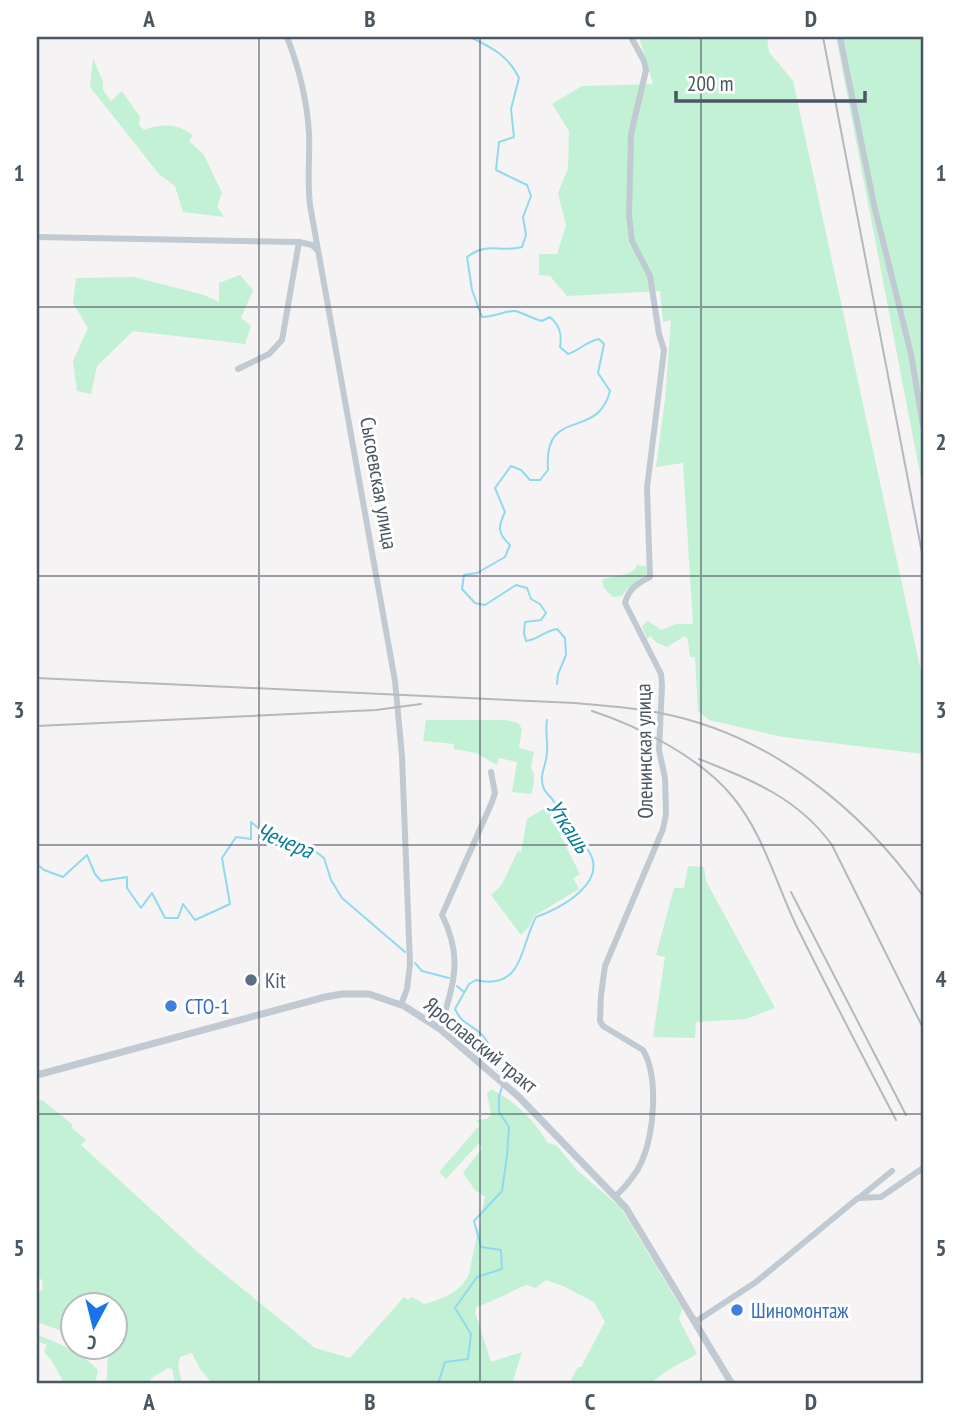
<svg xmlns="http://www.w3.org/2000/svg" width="960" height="1421" viewBox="0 0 960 1421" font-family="'PT Sans Narrow',sans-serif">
<rect width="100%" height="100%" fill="#f5f3f3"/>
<path fill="#c3f1d5" d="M639,37H767L769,52L793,81L923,681V754L783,737L709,720L698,711L695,657H690L688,640L685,636L667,647L657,643L650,636L647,639L642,626L648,621L661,630L676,624H693L683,463L656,467L665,400L671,320L663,322L660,291L567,296L550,276L539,275V254H557L566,225L558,193L568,168L569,131L552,104L582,86L653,84Z
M836,37H923V489Z
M93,58L103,82V90L111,101L122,91L140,117L139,125L144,130C161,123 179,124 193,135L189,141L204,155L222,193L217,206L224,217L183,212L175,186L159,174L90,87Z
M240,275L253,290L241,318L251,326L245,344L133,331L97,366L91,394L77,391L73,361L88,328L73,303L76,278L134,277L204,295L219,302V283Z
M637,565L646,566L647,574L627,589L622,596L613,597L604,588L602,580C614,574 632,578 637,565Z
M426,720H506L518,723L522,729L519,748L534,752L531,768C536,774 534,787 531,794L512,792L517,762L499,758L497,765L476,753L454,749V744L423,741Z
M548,806L554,821L559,818L566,831L560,835L580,874L573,878L579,889L534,916L529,927L521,935L491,895L501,886L518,851L521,852L527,819Z
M688,866L704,867L706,881L775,1008L746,1019L696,1022L695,1038L653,1037L665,957L656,955L674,888H684Z
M491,1089C515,1101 534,1121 548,1143L556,1145L577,1170L621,1208L682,1309L679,1319L697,1354L668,1370L649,1384H569L578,1367H581L605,1322L594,1302L563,1286L546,1280L536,1288L526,1285C516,1289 484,1306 477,1306L475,1312L491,1362L522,1352L512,1384H213L200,1369L192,1353L180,1357L178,1365L182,1384H175L172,1369L168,1368L151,1378L149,1384H105C109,1374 106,1363 109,1352L106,1348H116V1306H74L73,1335L37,1322V1292L43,1290L42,1280L37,1277V1101L42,1100L72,1124V1128L86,1140L81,1145L201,1255L315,1348L350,1358L404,1297L408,1300L412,1297L424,1304C443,1299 461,1292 469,1274L485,1197L475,1190L463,1173L483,1147L478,1144L446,1179L439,1172L480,1125L476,1120L487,1119L491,1114L487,1094Z
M37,1335C57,1342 83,1353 98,1370L95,1384H62L63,1381L52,1361L44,1352L47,1345L37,1341Z"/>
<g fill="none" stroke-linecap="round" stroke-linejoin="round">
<path stroke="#90daee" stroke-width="2" d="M470,37C491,47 509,56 519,78L511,109L514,137L499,142L496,170L527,185L531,196L523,217L526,235L522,247C499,253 488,241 467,257L472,290L482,317C495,317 507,310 515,311C524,313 533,319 542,321L550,317C560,326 562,334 560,347L568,354C580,350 587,341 599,339L604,344L598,373L610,391C597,442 543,405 548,470L540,480H530L521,470L511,466L495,488L505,512C498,527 497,533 510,545L505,557L477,573L464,575L462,589L475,603L485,605L516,585L527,588L531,599L540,604L546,613L541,620L525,622L524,633L526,641C538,640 544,631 557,629L565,638L566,655L558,674L557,684
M37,864L44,870L63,877L87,855L95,874L101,881L127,877V888L141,908L152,893L165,918H178L183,904L195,920L230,904L222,858L236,837L251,839V822L272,839L307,845L324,858L331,880L342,898L405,952
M415,963L422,971L449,978
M457,986L464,992
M504,1081C511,1062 500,1062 491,1049C488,1044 486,1038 482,1035C471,1023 462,1025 455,1009L469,984L476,980C523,991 520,947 536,917C560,909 610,882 588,850C580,839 566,830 559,817C556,812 557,806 554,802C552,797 546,794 544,789C538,775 547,765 547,752C548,741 545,731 547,720
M438,1384L445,1362L468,1359L471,1334L455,1308L477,1277L502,1269L501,1250L481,1247L474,1221L502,1191L507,1156L509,1127L499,1112V1097L502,1087"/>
<path stroke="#c1cad2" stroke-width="6" d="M287,37C299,68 307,99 309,133C310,157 307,181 310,205L395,681L402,756L410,964L407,989L401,1005
M840,37L874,205L911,354L923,426
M37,237L299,242L312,245L317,250
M238,369L269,354L282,340L299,242
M440,1029C453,984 464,959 442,915L492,802L495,793L491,772
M616,1196C626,1186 636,1175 642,1161C654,1133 659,1077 643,1050L603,1026L600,1021L601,995L605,966L663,829L666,814L665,778L659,750L662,685L661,674L625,603C629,588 637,584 650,577L647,488L664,350L659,334L650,276L632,241L629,216L631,134L646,70L644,61L631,37
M860,1197L892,1171
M695,1322L756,1282L858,1198L881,1197L923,1168"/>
<path stroke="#c1cad2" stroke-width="7" d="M37,1075L325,997L342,994H369L404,1006L440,1029L519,1097L626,1208L732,1384"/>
<path stroke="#b5b8bd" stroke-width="2" d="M823,37L923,558
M37,678L575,703C603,706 632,707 660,713C769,734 861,808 923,896
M592,711C638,726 700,757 732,796C763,833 775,881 796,925C828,990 862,1055 896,1120
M37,726L376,710L421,704
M699,759C752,780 798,798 832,845L923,1028
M791,892L906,1115"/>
</g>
<path fill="none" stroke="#4a5661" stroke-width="2" stroke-opacity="0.55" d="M259,37V1384M480,37V1384M701,37V1384M37,307H923M37,576H923M37,845H923M37,1114H923"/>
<circle fill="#5c6f8a" stroke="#fff" stroke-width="2.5" cx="251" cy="980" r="7"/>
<g fill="#3f7fe0" stroke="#fff" stroke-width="2.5">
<circle cx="171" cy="1006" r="7"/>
<circle cx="737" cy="1310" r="7"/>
</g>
<g text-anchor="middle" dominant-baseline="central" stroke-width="6" stroke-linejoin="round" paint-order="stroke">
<g font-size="21" fill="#4a5661" stroke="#fff">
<text transform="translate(379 483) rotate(80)">Сысоевская улица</text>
<text transform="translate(644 751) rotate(-91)">Оленинская улица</text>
<text transform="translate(481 1045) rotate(39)">Ярославский тракт</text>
</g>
<g font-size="21" fill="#4e5e75" stroke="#fff" text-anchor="start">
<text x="265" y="980">Kit</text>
</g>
<g font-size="21" fill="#366cbe" stroke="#fff" text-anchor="start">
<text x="185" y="1006">СТО-1</text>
<text x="751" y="1310">Шиномонтаж</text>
</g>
<g font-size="23" font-style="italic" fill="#0c7c9b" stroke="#fff">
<text transform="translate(569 826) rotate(56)">Уткашь</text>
<text transform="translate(285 840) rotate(22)">Чечера</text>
</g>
</g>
<rect width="960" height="1421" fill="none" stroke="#ffffff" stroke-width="77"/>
<g transform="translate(94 1326) rotate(187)"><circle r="33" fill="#ffffff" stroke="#b7bbc0" stroke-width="2"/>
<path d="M0-5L12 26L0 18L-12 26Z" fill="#1a73e8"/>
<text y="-10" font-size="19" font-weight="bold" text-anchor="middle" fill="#4a5661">С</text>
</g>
<path d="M676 91v10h189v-10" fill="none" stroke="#4a5661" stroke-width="3.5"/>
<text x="687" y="91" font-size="21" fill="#4a5661" stroke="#ffffff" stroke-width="5" paint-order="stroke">200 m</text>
<rect x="38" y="38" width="884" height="1344" fill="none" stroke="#4a5661" stroke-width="2.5"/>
<g font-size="23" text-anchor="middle" font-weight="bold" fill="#4a5661">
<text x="149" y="27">A</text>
<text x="370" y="27">B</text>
<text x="590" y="27">C</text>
<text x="811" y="27">D</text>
<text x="19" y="181">1</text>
<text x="941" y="181">1</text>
<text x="19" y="450">2</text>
<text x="941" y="450">2</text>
<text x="19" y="718">3</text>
<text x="941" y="718">3</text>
<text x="19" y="987">4</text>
<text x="941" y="987">4</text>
<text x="19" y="1256">5</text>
<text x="941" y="1256">5</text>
<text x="149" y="1410">A</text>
<text x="370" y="1410">B</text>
<text x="590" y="1410">C</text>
<text x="811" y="1410">D</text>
</g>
</svg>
